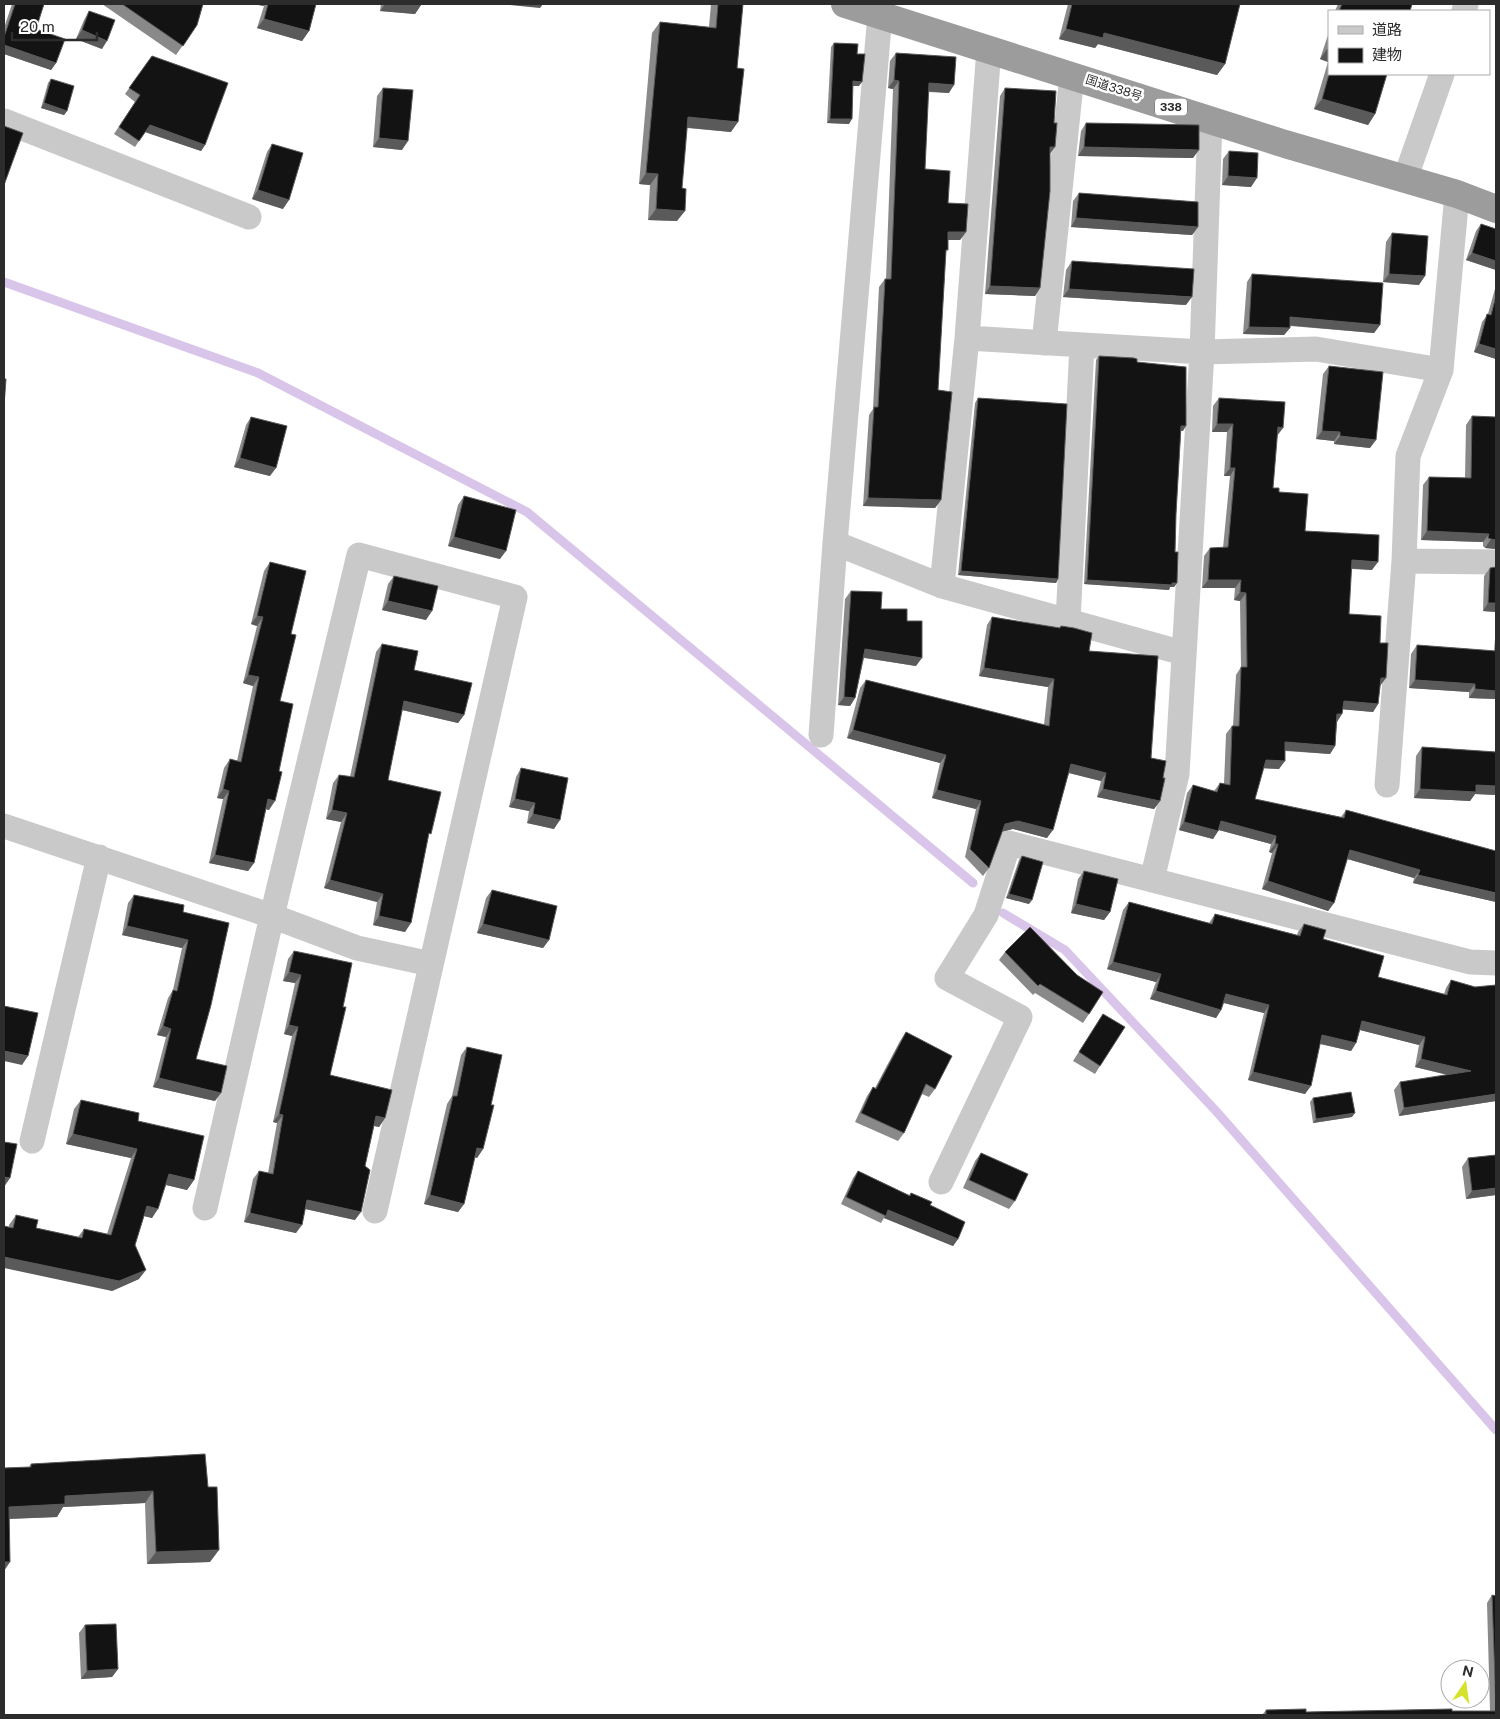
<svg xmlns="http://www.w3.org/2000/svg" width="1500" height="1719" viewBox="0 0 1500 1719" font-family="'Public Sans','Noto Sans JP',sans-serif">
<rect width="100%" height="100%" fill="#fff"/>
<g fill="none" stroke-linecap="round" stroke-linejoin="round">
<path stroke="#d9c4ea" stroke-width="9" d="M4,282L258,373L527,512L973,883
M1003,913L1065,950L1216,1111L1496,1430"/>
<path stroke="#c9c9c9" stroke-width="25" d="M1464,11L1466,4
M4,121L249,217
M1405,179L1442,74
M967,338L1202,352L1316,349L1441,370
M1044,343L1072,75
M835,543L942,586L1183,653
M1404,561L1496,562
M942,586L967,338L989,49
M1068,621L1082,345
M821,735L835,543L880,14
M1387,785L1404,561L1408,456L1441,370L1457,194
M4,826L272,916L357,948L431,964
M1152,880L1177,774L1202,352L1210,120
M32,1141L99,857
M941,1182L1020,1017L947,978L986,915L1009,843L1470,962L1496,963
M205,1208L272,916L359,555L515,597L375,1211"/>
<path stroke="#9c9c9c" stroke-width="28" d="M845,4L1285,144L1457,194L1496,209"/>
</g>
<path fill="#898989" d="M12,4H44L36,29L56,63L51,70L4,54V28Z
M102,4H203L197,25L176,55Z
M252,4H316L309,31L302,41L257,28L264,6Z
M381,4H421V5L415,14L380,11Z
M711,4H743L731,132L687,128L677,221L648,220L650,185L639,184L652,33L660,22L709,27Z
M1068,4H1240L1225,64L1217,75L1098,44L1095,48L1059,39Z
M1338,4H1412L1410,11H1335Z
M89,11L102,49L76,39L84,20Z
M1329,32V74L1375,114L1368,125L1314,109L1328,62L1320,59Z
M834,43L857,54L859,86H853L849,124L827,123L831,47Z
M896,53L949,93L928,92L925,169L966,232L960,240H948L946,253L938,390L941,500L935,508L863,506L869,415L873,409L879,287L885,279H886L893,89L888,88L890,61Z
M152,56L205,145L201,151L145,132L135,147L114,134L135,102L125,94Z
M51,79L67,111L64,115L41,108L48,83Z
M383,88L402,150L373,147L377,96Z
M1005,88L1050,154L1040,288L1035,296L985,294L1000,96Z
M1086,123L1193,158L1078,156L1081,131Z
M272,144L283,209L252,199L267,152Z
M1229,151L1251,187L1222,185L1223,159Z
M1079,193L1198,227L1192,235L1071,227L1073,201Z
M1481,224L1496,229V270L1466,260L1476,231Z
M1392,233L1419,285L1383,282L1386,242Z
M1072,261L1186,305L1063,297L1066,270Z
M1252,274L1380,325L1374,333L1290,326V328L1284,335L1243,334L1247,282Z
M1496,285V359L1474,352L1482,322L1488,314Z
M1099,356L1137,362L1183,431H1181L1176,514L1175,552L1177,583L1174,587H1170L1169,590L1084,584L1096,360Z
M1329,366L1370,448L1334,444V441L1316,439L1323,374Z
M978,398L1058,579L1056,583L958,575L975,403Z
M1219,398L1277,436L1273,488L1279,492L1305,531L1372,570L1351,569L1349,614L1380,643V686L1378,704L1373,712L1343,709L1337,722L1335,746L1330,754L1285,751L1279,769L1263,768L1255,799L1341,817L1346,810L1496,902L1413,883L1414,878L1347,859L1334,903L1328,911L1262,889L1272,853L1269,852L1271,844L1219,830L1213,839L1179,830L1187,793L1193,785L1214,791L1220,783L1224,784L1226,734L1232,726H1233L1236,675L1241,667L1240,601L1234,600L1235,588H1202L1204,556L1210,548H1223L1230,476H1224L1227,432H1212L1213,406Z
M1472,416L1496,549L1485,548L1483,546V542L1421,540L1423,485L1429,477L1465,478L1466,425Z
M251,417L270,476L234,467L246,425Z
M464,496L500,559L448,546L458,505Z
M270,562L291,634L280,701L269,810L266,809L254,863L248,871L209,863L223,799L217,798L224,768L230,759L237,761L253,686L243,683L257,626L251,624L264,571Z
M1490,568L1496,612L1483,611L1484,576Z
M394,576L426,620L382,610L388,584Z
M851,591L881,609L907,621L916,666L864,658L855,698L850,706L838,705L845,599Z
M992,617L1059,628L1061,626L1089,651L1163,778L1160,801L1154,809L1097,797L1101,781L1069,773L1047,838L1013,829L1002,832L989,868L983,876L965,857L976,809L932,798L940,763L847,738L860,688L866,680L1044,725L1048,687L979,676L987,625Z
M1496,626V699L1469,698V692L1409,688L1411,654L1417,645L1494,651Z
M382,644L414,670L464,715L458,723L402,710L388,780L428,838L405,932L373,925L377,902L324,888L341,822L326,819L333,783L339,775L350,777L376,652Z
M1422,747L1496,752V795L1475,794L1470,801L1414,798L1416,756Z
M521,768L554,829L527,823L529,811L509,807L516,777Z
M1022,856L1029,904L1006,898L1019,860Z
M1084,871L1110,912L1104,920L1071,913L1078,879Z
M492,890L549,940L543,948L477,933L486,898Z
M134,895L183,912L229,923L196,1059L215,1101L153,1087L166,1037L157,1035L168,998L173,990L182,948L122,935L128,903Z
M1129,902L1209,923L1215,914L1297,935L1298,932L1304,924L1378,977L1444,994L1446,988L1451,980L1496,1101L1399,1116L1394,1090L1400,1082L1447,1075L1415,1067L1419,1045L1360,1030L1356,1043L1351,1051L1320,1044L1305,1094L1248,1080L1264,1013L1224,1003L1221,1010L1216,1018L1150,999L1156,982L1107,969L1123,910Z
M294,951L343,1007L330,1075L385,1118L379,1127L374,1126L365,1166L355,1220L305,1209L296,1233L244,1222L253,1179L259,1171L268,1173L277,1123L273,1122L292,1036L284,1034L295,983L283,981L288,959Z
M1005,952L1089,1014L1083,1023L1035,993L1033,995L999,960Z
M1103,1014L1100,1066L1095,1074L1073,1061Z
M906,1032L935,1089L929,1097L922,1094L904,1133L898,1141L855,1122L867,1096L873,1087L875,1088L900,1041Z
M467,1047L491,1105L483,1149L477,1158L475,1157L464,1204L458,1212L424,1204L447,1104L452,1096L461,1055Z
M1313,1098L1352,1117L1313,1123L1310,1102Z
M81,1100L138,1121L194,1180L187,1190L166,1185L152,1218L144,1216L135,1245L139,1279L112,1291L9,1227V1225L16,1215L36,1228L78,1237L84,1229L107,1234L131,1158L66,1144L74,1109Z
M981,1153L1015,1201L1009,1209L963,1188L975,1161Z
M1496,1155V1195L1466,1199L1462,1167L1468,1158Z
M858,1171L909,1195L911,1193L930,1205L958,1239L953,1246L884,1218L881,1223L841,1204L853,1178Z
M205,1454L210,1562L147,1564L145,1503L63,1507L57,1517L9,1519L4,1468L29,1467L31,1464Z
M1492,1595L1496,1715H1262L1266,1710L1306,1712L1490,1711L1487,1603Z
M85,1625L118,1669L112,1677L81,1679L79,1633Z"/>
<path fill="#5a5a5a" d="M252,4H265L264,6Z
M385,4H405L421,5L415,14L380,11Z
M510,4H543L540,8L510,5Z
M264,19L309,31L302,41L257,28Z
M1066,29L1104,33L1225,64L1217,75L1098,44L1095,48L1059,39Z
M82,30L107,41L102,49L76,39Z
M4,45L56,63L51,70L4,54Z
M1327,49H1329V60L1328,62L1320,59Z
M894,80L899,81L893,89L888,88Z
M853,81L862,82L859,86H850Z
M929,83L954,85L949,93L923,91Z
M1322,99L1375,114L1368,125L1314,109Z
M44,103L67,111L64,115L41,108Z
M688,117L738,122L731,132L681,127Z
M830,119H852L849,124L827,123Z
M150,125L205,145L201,151L145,132Z
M379,138L408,141L402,150L373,147Z
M1050,147H1055L1049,155Z
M1084,147L1199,150L1193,158L1078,156Z
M646,173L658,174L650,185L639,184Z
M1228,176L1257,178L1251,187L1222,185Z
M258,190L289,200L283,209L252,199Z
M656,209L685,211L677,221L648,220Z
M1076,218L1198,227L1192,235L1071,227Z
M948,232H966L960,240H943Z
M1472,253L1496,261V270L1466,260Z
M1389,274L1425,276L1419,285L1383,282Z
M990,286L1040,288L1035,296L985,294Z
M1069,289L1192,297L1186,305L1063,297Z
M1290,317L1380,325L1374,333L1285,325Z
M1249,327L1290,328L1284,335L1243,334Z
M1479,344L1496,349V359L1474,352Z
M1217,424H1233L1227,432H1212Z
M1181,426H1186L1183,431L1178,430Z
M1278,427L1283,428L1277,436L1272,435Z
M1322,431L1340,432L1334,441L1316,439Z
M1340,436L1376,440L1370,448L1334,444Z
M240,458L276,468L270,476L234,467Z
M1230,468H1235L1230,476H1224Z
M868,498L941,500L935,508L863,506Z
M1427,531L1489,534L1483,542L1421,540Z
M454,537L506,551L500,559L448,546Z
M1491,539L1496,540V549L1485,548Z
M1352,560L1378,562L1372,570L1346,568Z
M961,571L1058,579L1056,583L958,575Z
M1087,580L1177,583L1174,587H1170L1169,590L1084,584Z
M1208,580H1241L1235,588H1202Z
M1240,592L1246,593L1240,601L1234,600Z
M388,601L432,611L426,620L382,610Z
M1488,603H1496V612L1483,611Z
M257,616L263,617L257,626L251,624Z
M865,649L922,658L916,666L860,657Z
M984,668L1054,679L1048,687L979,676Z
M248,675L259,677L253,686L243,683Z
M1381,678H1386L1380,686Z
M1415,680L1475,684L1469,692L1409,688Z
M1475,689L1496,691V699L1469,698Z
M844,697L855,698L850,706L838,705Z
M404,701L464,715L458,723L398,709Z
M1344,701L1378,704L1373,712L1338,709Z
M1337,714H1342L1337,722Z
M853,730L946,755L940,763L847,738Z
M1285,742L1335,746L1330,754L1280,750Z
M1266,760L1285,761L1279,769L1260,768Z
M1071,764L1106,773L1101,781L1065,772Z
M1476,785L1496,786V795L1475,794L1470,801L1414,798L1420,789Z
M223,789L229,791L223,799L217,798Z
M1103,789L1160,801L1154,809L1097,797Z
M937,790L981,801L976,809L932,798Z
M268,799L275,801L269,810L262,808Z
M515,799L535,803L529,811L509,807Z
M332,810L347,813L341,822L326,819Z
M533,814L560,820L554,829L527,823Z
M1018,821L1053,830L1047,838L1013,829L1000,832L1005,824Z
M1221,821L1276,836L1271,844L1215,829Z
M1184,822L1218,831L1213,839L1179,830Z
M1275,844H1278L1272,853L1269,852Z
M1350,850L1420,870L1414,878L1344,858Z
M215,855L254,863L248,871L209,863Z
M1418,875L1496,893V902L1413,883Z
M330,880L383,894L377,902L324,888Z
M1268,881L1334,903L1328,911L1262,889Z
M1009,894L1032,900L1029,904L1006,898Z
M1076,904L1110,912L1104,920L1071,913Z
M379,916L411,923L405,932L373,925Z
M483,924L549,940L543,948L477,933Z
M127,926L188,940L182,948L122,935Z
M1113,962L1161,974L1156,982L1107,969Z
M289,972L301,975L295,983L283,981Z
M1156,991L1221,1010L1216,1018L1150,999Z
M1226,994L1269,1005L1264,1013L1220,1002Z
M1362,1021L1425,1037L1419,1045L1356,1029Z
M289,1025L298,1027L292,1036L284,1034Z
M163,1026L171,1029L166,1037L157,1035Z
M1322,1035L1356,1043L1351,1051L1317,1043Z
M4,1051L28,1056L22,1065L4,1061Z
M1421,1059L1471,1071L1466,1079L1415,1067Z
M1253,1072L1311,1086L1305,1094L1248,1080Z
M159,1078L221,1093L215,1101L153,1087Z
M1496,1094V1101L1399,1116L1404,1108Z
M1355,1113L1352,1117L1313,1123L1316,1119Z
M279,1114L283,1115L277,1123L273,1122Z
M376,1116L385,1118L379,1127L370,1125Z
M73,1134L137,1149L131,1158L66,1144Z
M477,1148L483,1149L477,1158L471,1156Z
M169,1174L194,1180L187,1190L162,1184Z
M4,1177L10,1178L4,1187Z
M1496,1188V1195L1466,1199L1472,1191Z
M430,1195L464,1204L458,1212L424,1204Z
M307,1200L361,1212L355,1220L301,1208Z
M147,1206L158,1209L152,1218L140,1215Z
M888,1210L958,1239L953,1246L884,1218Z
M250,1213L302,1225L296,1233L244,1222Z
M4,1257L146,1270L139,1279L112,1291L4,1268Z
M153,1491L145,1503L63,1507L57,1517L4,1519L9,1507L65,1496Z
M219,1550L210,1562L147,1564L156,1552Z
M4,1562H10L4,1571Z
M118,1669L112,1677L81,1679L87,1671Z"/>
<path fill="#131313" stroke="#5a5a5a" d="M15,4H44L36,29L65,39L56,63L4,45V37Z
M122,4H203L197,25L183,46Z
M268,4H316L309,31L264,19Z
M405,4H421V5Z
M718,4H743L737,68L744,69L738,122L688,117L682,188L686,189L685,211L656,209L658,174L646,173L660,22L716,28Z
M1072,4H1240L1225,64L1104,33L1103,38L1066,29Z
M1342,4H1412L1410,11H1339Z
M89,11L115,20L107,41L82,30Z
M834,43L858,44L857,54H865L862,82L853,81L852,119H830Z
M896,53L956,57L954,85L929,83L925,169L950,171L948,203L968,204L966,232H948V250H946L938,390L952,392L941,500L868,498L874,407H878L885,279H891L899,81L894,80Z
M152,56L228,83L205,145L150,125L139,141L119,127L140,95L129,88Z
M1329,74H1387L1375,114L1322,99Z
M51,79L74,86L67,111L44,103Z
M383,88L413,90L408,141L379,138Z
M1005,88L1056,91L1054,123H1057L1055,147H1050V191L1040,288L990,286Z
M1086,123L1199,125V150L1084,147Z
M4,126L23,133L4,185Z
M272,144L303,153L289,200L258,190Z
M1229,151L1258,153L1257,178L1228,176Z
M1079,193L1198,202V227L1076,218Z
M1481,224L1496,229V261L1472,253Z
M1392,233L1428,236L1425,276L1389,274Z
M1072,261L1194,269L1192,297L1069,289Z
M1252,274L1383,283L1380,325L1290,317V328L1249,327Z
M1496,296V349L1479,344L1487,314L1491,315Z
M1099,356L1134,358L1137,359V362L1186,367V426H1181L1176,514L1175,552H1178L1177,583H1172V585L1087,580Z
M1329,366L1383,372L1376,440L1340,436V432L1322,431Z
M4,379H6L4,406Z
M978,398L1067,404L1058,579L961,571Z
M1219,398L1285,402L1283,428L1278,427L1273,488H1279V492L1308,494L1305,531L1379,535L1378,562L1352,560L1349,614L1381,616L1380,643H1388L1386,678H1381L1378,704L1344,701L1342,714H1337L1335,746L1285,742V761L1266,760L1255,799L1344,818L1346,810L1496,851V893L1418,875L1420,870L1350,850L1334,903L1268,881L1278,844H1275L1276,836L1221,821L1218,831L1184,822L1193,785L1217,792L1220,783L1230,785L1232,726H1239L1241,667H1247L1246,593L1240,592L1241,580H1208L1210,548L1228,547L1235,468H1230L1233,424H1217Z
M1472,416L1496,417V540L1491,539L1488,538L1489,534L1427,531L1429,477L1471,478Z
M251,417L287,426L276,468L240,458Z
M464,496L516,510L506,551L454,537Z
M270,562L306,571L291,634L296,635L280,701L293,704L279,771L282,772L275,801L268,799L254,863L215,855L229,791L223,789L230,759L241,762L259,677L248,675L263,617L257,616Z
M1496,567V603H1488L1490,568Z
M394,576L438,586L432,611L388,601Z
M851,591L882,592L881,609H907V621H922V658L865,649L855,698L844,697Z
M992,617L1060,628L1061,626L1074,628L1092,633L1089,651L1158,656L1151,758L1166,761L1163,778H1165L1160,801L1103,789L1106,773L1071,764L1053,830L1018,821L1005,824L989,868L970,849L981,801L937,790L946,755L853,730L866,680L1049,726L1054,679L984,668Z
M382,644L418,651L414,670L472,683L464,715L404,701L388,780L441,792L431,834L429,833L411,923L379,916L383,894L330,880L347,813L332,810L339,775L354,777Z
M1417,645L1496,651V691L1475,689V684L1415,680Z
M1422,747L1496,752V786L1476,785V792L1420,789Z
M521,768L568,778L560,820L533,814L535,803L515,799Z
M1022,856L1043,862L1032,900L1009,894Z
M1084,871L1118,879L1110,912L1076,904Z
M492,890L557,906L549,940L483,924Z
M134,895L184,905L183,912L229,923L211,1005L196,1059L227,1066L221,1093L159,1078L171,1029L163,1026L173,990L177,991L188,940L127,926Z
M1129,902L1212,924L1215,914L1300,936L1304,924L1326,930L1323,939L1384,956L1378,977L1447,995L1451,980L1475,987L1496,985V1094L1404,1108L1400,1082L1471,1071L1421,1059L1425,1037L1362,1021L1356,1043L1322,1035L1311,1086L1253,1072L1269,1005L1226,994L1221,1010L1156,991L1161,974L1113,962Z
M1030,927L1077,975L1103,992L1089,1014L1040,984L1038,986L1005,952Z
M294,951L352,963L343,1007H346L330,1075L392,1090L385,1118L376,1116L365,1166L370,1170L361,1212L307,1200L302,1225L250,1213L259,1171L273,1174L283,1115L279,1114L298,1027L289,1025L301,975L289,972Z
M4,1006L38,1013L28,1056L4,1051Z
M1103,1014L1125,1027L1100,1066L1079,1052Z
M906,1032L952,1056L935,1089L926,1084L904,1133L861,1113L873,1087L876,1089Z
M467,1047L502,1055L491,1105H494L483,1149L477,1148L464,1204L430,1195L453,1096H457Z
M1351,1092L1355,1113L1316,1119L1313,1098Z
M81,1100L139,1113L138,1121L204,1136L194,1180L169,1174L158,1209L147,1206L135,1245L146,1270L119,1281L4,1257V1226L13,1228L16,1215L38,1220L36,1228L82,1238L84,1229L111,1235L137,1149L73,1134Z
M4,1142L17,1144L10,1178L4,1177Z
M981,1153L1028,1174L1015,1201L969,1180Z
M1496,1155V1188L1472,1191L1468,1158Z
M858,1171L910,1196L911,1193L932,1202L930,1205L965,1222L958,1239L888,1210L886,1216L846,1197Z
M205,1454L208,1487H217L219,1550L156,1552L153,1491L65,1496V1504L9,1507L10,1562H4V1468L31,1467V1464Z
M1492,1595L1496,1596V1715H1266V1710L1306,1709V1712L1452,1709V1711H1496Z
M116,1624L118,1669L87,1671L85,1625Z"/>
<g text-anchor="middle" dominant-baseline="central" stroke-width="5" stroke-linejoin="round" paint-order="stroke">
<rect fill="#fff" stroke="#6b6b6b" stroke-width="1" x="1155" y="98.5" width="32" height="17" rx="4"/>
<g font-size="11" font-weight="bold" fill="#2c2c2c">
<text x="1171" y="107">338</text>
</g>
<g font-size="12" fill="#2c2c2c" stroke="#fff">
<text transform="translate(1114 88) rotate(18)">国道338号</text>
</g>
</g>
<rect width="1500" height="1719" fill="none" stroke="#2c2c2c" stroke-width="10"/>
<rect x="1328" y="10" width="162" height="65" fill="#ffffff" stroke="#ababab"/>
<rect x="1338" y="26" width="25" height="8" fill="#c9c9c9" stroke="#ababab"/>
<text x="1372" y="35" font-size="15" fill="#2c2c2c">道路</text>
<rect x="1338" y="48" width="25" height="15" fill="#131313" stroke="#ababab"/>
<text x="1372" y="60" font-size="15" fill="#2c2c2c">建物</text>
<g transform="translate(1465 1684) rotate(13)"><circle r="24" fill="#ffffff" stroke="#ababab"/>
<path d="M0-4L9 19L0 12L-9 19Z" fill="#d5e32d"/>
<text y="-8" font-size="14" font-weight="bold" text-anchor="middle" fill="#2c2c2c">N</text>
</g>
<path d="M12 32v8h85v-8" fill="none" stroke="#2c2c2c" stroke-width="2.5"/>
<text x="20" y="32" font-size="15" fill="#2c2c2c" stroke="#ffffff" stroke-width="4" paint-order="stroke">20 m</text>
</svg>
